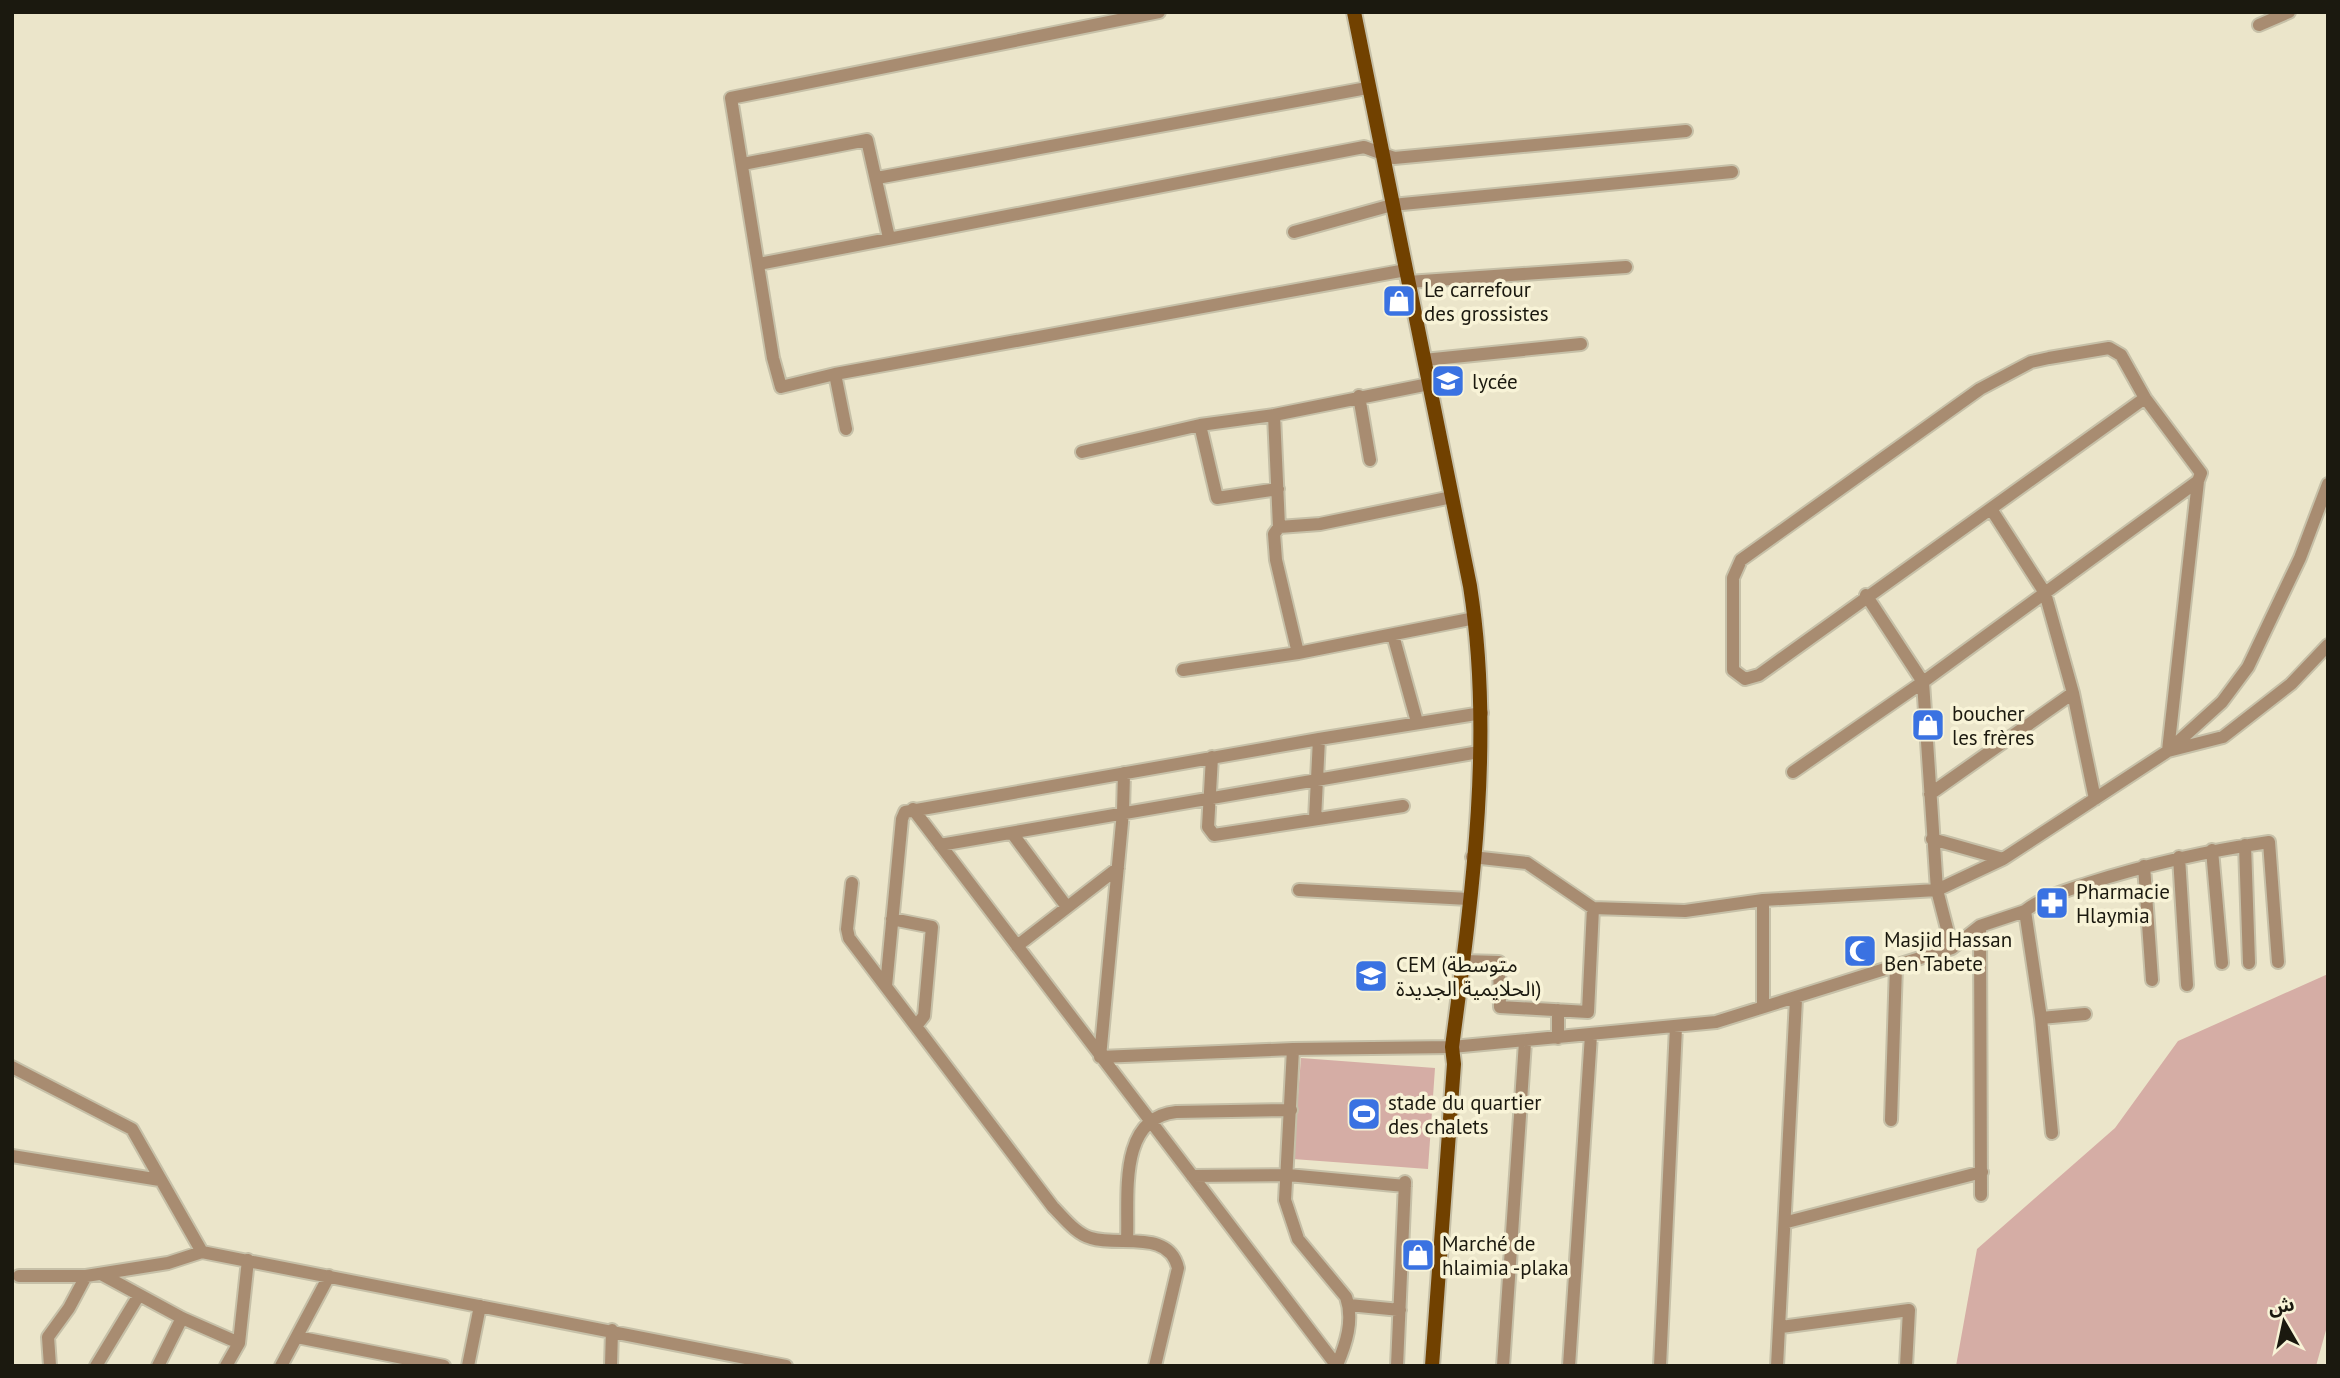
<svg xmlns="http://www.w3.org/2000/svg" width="2340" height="1378" viewBox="0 0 2340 1378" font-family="'PT Sans','Noto Sans Arabic',sans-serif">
<rect width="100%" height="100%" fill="#ebe5ca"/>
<path fill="#d5ada5" d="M2328,974V1323L2316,1366H1956L1977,1249L2115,1128L2178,1041Z
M1301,1058L1435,1068L1428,1169L1293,1159Z"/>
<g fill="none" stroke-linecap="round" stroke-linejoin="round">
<defs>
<path id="minor" d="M2259,25L2289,12
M743,164L867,140L889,238
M877,178L1367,88
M1294,232L1392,205L1732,172
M759,264L1364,147L1394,158L1686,131
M1408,282L1626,267
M1424,360L1581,344
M835,374L1406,270
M1359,396L1370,460
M1200,425L1217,498L1278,489
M846,429L835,374L781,387L773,358L731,98L1159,12
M1082,452L1200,425L1274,415L1429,384
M2198,481L2168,751L2223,737L2291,684L2328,645
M1991,509L2045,593L2073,693L2095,799
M1279,527L1320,524L1452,497
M1866,595L1923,682L1937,890L1952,948
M1393,635L1417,722
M1298,653L1475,618
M1183,670L1298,653L1276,560L1274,534L1279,527L1274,415
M1212,757L1208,827L1214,835L1403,806
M1793,772L1923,682L2198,481L2201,473L2145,398L2121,355L2109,348L2049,358L2031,362L1980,389L1741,560L1733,578V670L1745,679L1759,675L2145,398
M1124,773L1123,812L1100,1057L1293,1049L1285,1200L1298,1239L1346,1297C1354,1320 1346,1344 1337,1365
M1930,794L2073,693
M913,809L1337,1366
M1315,819L1319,739
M1012,833L1067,907
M1932,839L2003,859
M940,845L1479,752
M2245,845L2249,963
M2212,850L2222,963
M1472,857L1527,863L1593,908L1685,911L1763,900L1937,890L2003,859L2168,751L2222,702L2248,667L2300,558L2328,484
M2179,857L2187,985
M2144,866L2152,980
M852,883L847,929L849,938L1053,1207C1064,1218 1076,1234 1091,1238C1120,1247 1169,1229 1178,1268L1155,1366
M1299,890L1469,899
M2025,911C2042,897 2068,890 2089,883C2149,864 2207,851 2269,842L2278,962
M892,919L932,927L924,1016L916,1026
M1980,926L1981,1195
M1017,946L1118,868
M1463,961L1499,962L1500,1007L1588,1012L1593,908
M886,986L902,819L905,812L1319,739L1482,713
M1763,1006V900
M2041,1018L2085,1014
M1558,1038V1010
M1293,1049L1452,1047L1716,1022L1952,948L1980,926L2025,911L2041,1018L2052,1133
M12,1067L132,1129L202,1252L786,1366
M1891,1120L1896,966
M12,1156L160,1180
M1192,1176L1288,1175L1405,1186
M1787,1222L1982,1172
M1127,1241C1129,1197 1117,1118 1176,1112L1291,1110
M101,1274L182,1318L239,1343
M19,1276H86L168,1263L202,1252
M1349,1305L1400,1310
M1781,1327L1909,1310L1906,1366
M297,1337L444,1366
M50,1366L48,1337L69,1308L86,1276
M96,1366L139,1295
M158,1366L182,1318
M226,1366L239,1343L248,1260
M281,1366L329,1276
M468,1366L480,1306
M611,1366L612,1330
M1397,1366L1405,1182
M1503,1366L1525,1042
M1569,1366L1591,1035
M1660,1366L1676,1027
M1777,1366L1796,999"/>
<path id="major" d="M1354,12L1470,586C1494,738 1472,896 1452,1047L1454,1064L1432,1366"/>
</defs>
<use href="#minor" stroke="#c6c0a8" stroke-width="16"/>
<use href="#major" stroke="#c6c0a8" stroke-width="18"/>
<use href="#minor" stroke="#a88c71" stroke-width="12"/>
<use href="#major" stroke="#714100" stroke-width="14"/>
</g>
<defs>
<symbol id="shop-square" viewBox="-11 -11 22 22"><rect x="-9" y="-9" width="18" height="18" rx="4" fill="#3a72e2" stroke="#f8f3d7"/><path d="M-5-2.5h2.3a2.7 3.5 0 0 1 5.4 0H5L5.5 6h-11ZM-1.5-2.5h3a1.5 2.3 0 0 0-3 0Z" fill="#fff"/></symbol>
<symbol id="school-square" viewBox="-11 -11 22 22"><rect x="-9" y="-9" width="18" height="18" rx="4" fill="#3a72e2" stroke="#f8f3d7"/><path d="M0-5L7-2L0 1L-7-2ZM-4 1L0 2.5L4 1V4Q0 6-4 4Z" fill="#fff"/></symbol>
<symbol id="pharmacy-square" viewBox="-11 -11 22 22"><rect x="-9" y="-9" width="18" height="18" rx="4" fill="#3a72e2" stroke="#f8f3d7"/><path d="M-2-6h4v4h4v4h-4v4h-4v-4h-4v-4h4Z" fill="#fff"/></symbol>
<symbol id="mosque-square" viewBox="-11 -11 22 22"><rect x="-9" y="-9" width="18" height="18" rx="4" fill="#3a72e2" stroke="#f8f3d7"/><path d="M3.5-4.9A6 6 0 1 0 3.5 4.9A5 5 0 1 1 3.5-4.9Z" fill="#fff"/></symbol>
<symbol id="stadium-square" viewBox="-11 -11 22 22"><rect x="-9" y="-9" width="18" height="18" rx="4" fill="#3a72e2" stroke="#f8f3d7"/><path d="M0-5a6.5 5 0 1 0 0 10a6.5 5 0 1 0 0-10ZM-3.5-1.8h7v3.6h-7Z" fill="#fff"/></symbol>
</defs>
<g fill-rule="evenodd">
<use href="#shop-square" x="1380" y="282" width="38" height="38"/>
<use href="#school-square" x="1429" y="362" width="38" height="38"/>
<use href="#shop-square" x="1909" y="706" width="38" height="38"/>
<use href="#pharmacy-square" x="2033" y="884" width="38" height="38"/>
<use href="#mosque-square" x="1841" y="932" width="38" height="38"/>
<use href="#school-square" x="1352" y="957" width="38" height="38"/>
<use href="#stadium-square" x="1345" y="1095" width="38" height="38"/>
<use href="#shop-square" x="1399" y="1236" width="38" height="38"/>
</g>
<g text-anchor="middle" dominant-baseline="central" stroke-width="7" stroke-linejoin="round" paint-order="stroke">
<g font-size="21" fill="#1b190f" stroke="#f8f3d7" text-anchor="start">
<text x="1424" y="289">Le carrefour<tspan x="1424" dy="24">des grossistes</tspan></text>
<text x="1472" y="381">lycée</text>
<text x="1952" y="713">boucher<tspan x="1952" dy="24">les frères</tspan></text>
<text x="2076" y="891">Pharmacie<tspan x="2076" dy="24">Hlaymia</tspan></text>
<text x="1884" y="939">Masjid Hassan<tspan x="1884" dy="24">Ben Tabete</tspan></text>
<text x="1396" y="964">CEM (متوسطة<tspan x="1396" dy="24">الحلايمية الجديدة)</tspan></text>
<text x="1388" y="1102">stade du quartier<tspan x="1388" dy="24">des chalets</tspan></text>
<text x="1442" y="1243">Marché de<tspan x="1442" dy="24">hlaimia -plaka</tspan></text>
</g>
</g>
<rect width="2340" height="1378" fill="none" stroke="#1b190f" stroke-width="28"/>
<g transform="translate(2284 1322) rotate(351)" stroke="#f8f3d7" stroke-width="5" paint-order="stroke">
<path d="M0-5L12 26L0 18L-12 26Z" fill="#1b190f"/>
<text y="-10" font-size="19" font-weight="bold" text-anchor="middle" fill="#1b190f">ش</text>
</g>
</svg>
